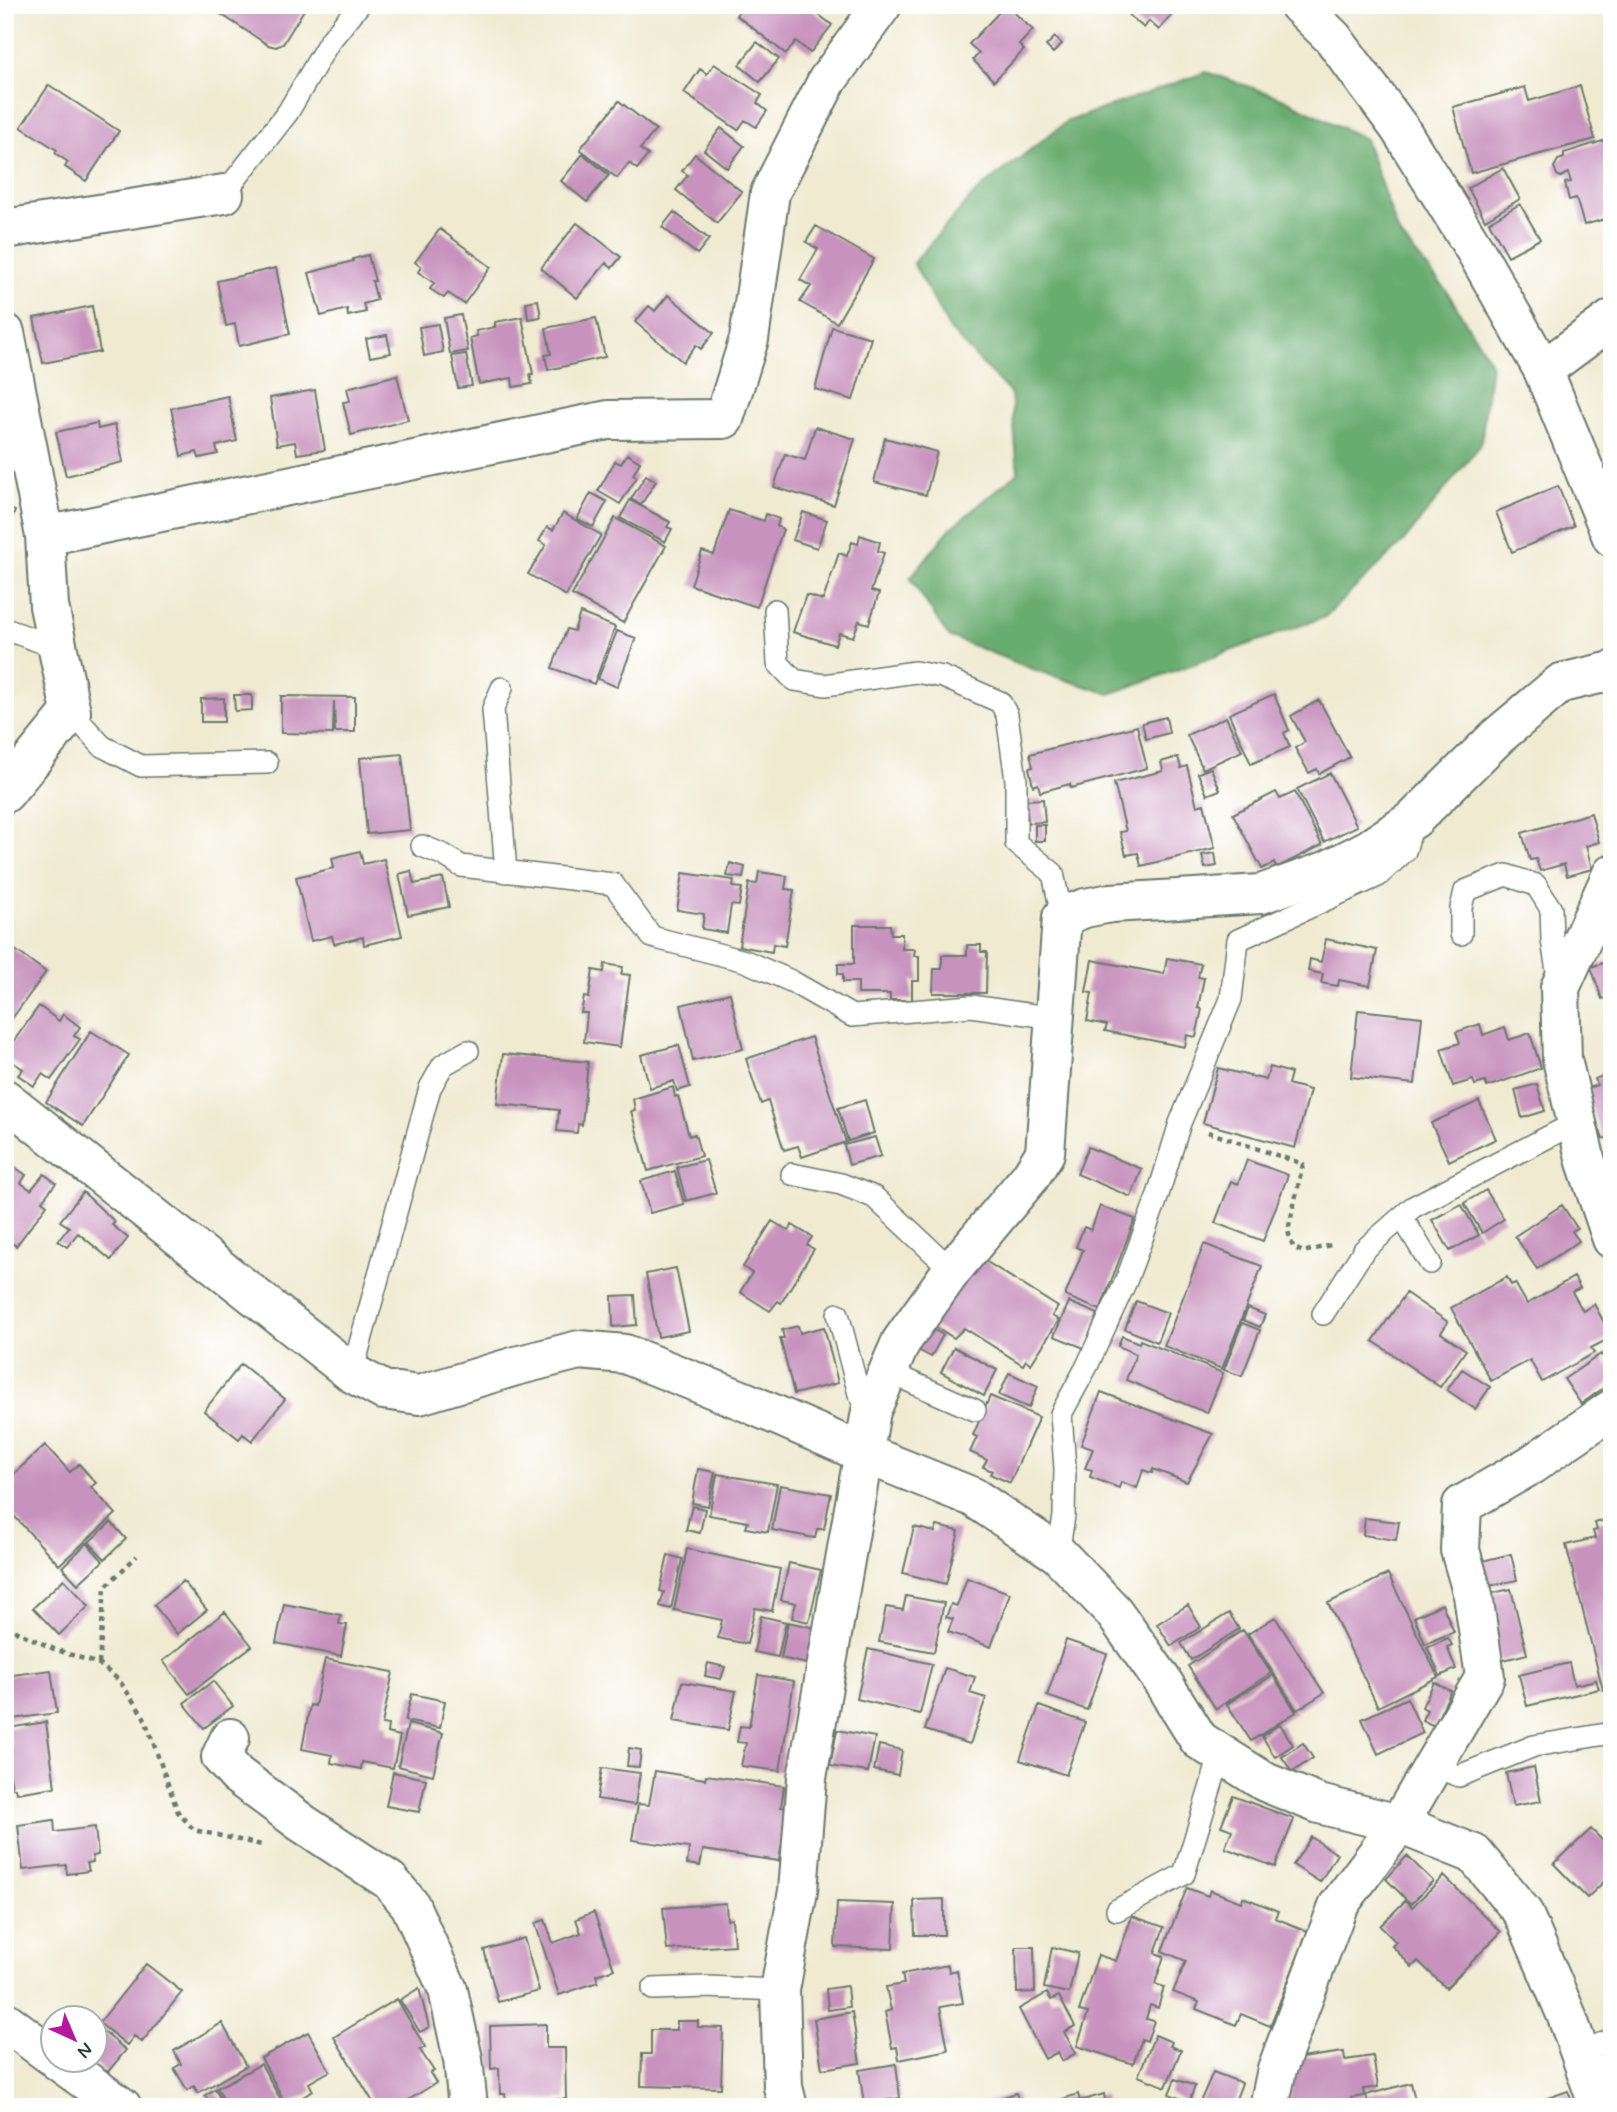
<svg xmlns="http://www.w3.org/2000/svg" width="1617" height="2112" viewBox="0 0 1617 2112" font-family="Mynerve,sans-serif">
<rect width="100%" height="100%" fill="#fff"/>
<filter id="ink" filterUnits="userSpaceOnUse"><feTurbulence type="fractalNoise" baseFrequency=".0143" numOctaves="2"/><feDisplacementMap in="SourceGraphic" scale="14" xChannelSelector="R" yChannelSelector="G"/><feConvolveMatrix kernelMatrix="1 2 1 2 8 2 1 2 1" color-interpolation-filters="sRGB"/></filter>
<filter id="wash" filterUnits="userSpaceOnUse"><feTurbulence type="fractalNoise" baseFrequency=".00686" numOctaves="4" result="noise"/><feDisplacementMap in="SourceGraphic" scale="28" xChannelSelector="R" yChannelSelector="G"/><feGaussianBlur stdDeviation="1.57" result="paint"/><feColorMatrix in="noise" values="0 0 0 0 0 0 0 0 0 0 0 0 0 0 0 0 0 1.4 0 .05"/><feComposite in="paint" operator="in"/></filter>
<g filter="url(#wash)">
<rect width="100%" height="100%" fill="#f0ead1"/>
<path fill="#69ac6f" stroke="#447452" stroke-width="2" d="M1206,72L1282,98L1365,139L1399,234L1446,290L1491,363L1481,444L1404,541L1325,617L1110,694L1035,670L948,636L910,578L949,530L1018,472L1011,394L950,330L913,263L976,192L1066,122Z"/>
<g id="blocks">
<path fill="#c792bd" d="M207,5H307L283,44L276,47L268,45Z
M744,5H806L832,25L810,53L796,41L786,54L736,15Z
M1006,5L1033,30L1019,45L1024,50L994,81L973,60L979,53L969,44Z
M1129,5H1180L1159,30L1149,21L1144,28L1129,15L1134,10Z
M1055,37L1062,44L1053,53L1046,46Z
M757,42L779,59L760,82L739,65Z
M714,64L762,95L757,103L767,111L756,127L745,120L738,130L684,93L700,69L707,74Z
M49,85L119,131L86,181L65,167L68,162L55,153L57,150L21,127Z
M1580,86L1595,139L1471,173L1453,107L1525,87L1529,101Z
M619,101L656,130L640,149L648,155L637,169L629,163L617,178L580,149Z
M721,128L744,146L727,168L704,150Z
M1612,138V217L1584,225L1576,198L1569,200L1565,183L1571,182L1568,173L1561,177L1557,175L1554,167L1558,160L1564,158V153Z
M583,154L609,175L587,202L561,181Z
M695,154L742,192L717,223L676,190L688,175L682,171Z
M1503,168L1520,199L1485,220L1468,188Z
M1520,204L1540,239L1508,256L1489,222Z
M674,212L709,239L697,254L662,227Z
M577,223L621,257L612,268L606,263L577,298L541,268Z
M816,226L874,259L837,323L800,302L811,286L800,280L818,249L806,242Z
M440,229L491,267L464,304L448,293L444,298L430,289L434,283L418,272L421,267L415,262Z
M368,255L375,281H372L377,300L363,304L366,312L348,316L347,309L321,316L309,273L353,261V259Z
M276,268L290,334L239,346L235,324L226,326L217,281Z
M668,295L714,333L701,349L696,345L683,362L635,322L649,306L655,311Z
M538,300L541,317L528,319L526,302Z
M92,306L100,352L43,363L34,318Z
M461,315L468,351L450,354L444,318Z
M522,317L533,374H530L532,384L513,387L512,378L479,384L470,338L477,336L476,331L495,327V322Z
M596,318L605,357L548,370L545,355L551,354L546,328Z
M438,324L443,352L424,356L419,327Z
M832,327L871,338L853,400L815,389Z
M387,335L391,353L370,357L366,339Z
M466,354L472,386L458,388L452,356Z
M397,375L408,420L351,435L343,402L350,401L347,388Z
M315,390L325,450L297,454L295,442L277,445L270,398Z
M228,396L237,441L216,446L218,454L199,458L197,452L181,456L171,408Z
M97,423L98,429L115,425L123,462L66,476L56,432Z
M815,427L855,439L834,505L774,487L785,454L805,460Z
M885,438L937,452L926,495L874,482Z
M627,454L640,462L633,475L637,477L620,504L598,491L615,461L621,464Z
M646,475L656,481L641,505L631,499Z
M1558,486L1574,526L1512,552L1496,512Z
M591,493L607,502L593,527L577,519Z
M630,500L670,522L667,527L672,529L665,542L620,518Z
M5,507L15,511L5,535Z
M729,510L764,521L766,514L779,519L777,526L783,529L757,607L691,585L702,551L714,555Z
M803,512L827,520L817,548L793,540Z
M563,513L601,535L566,596L528,574L546,545L539,541L547,527L553,530Z
M615,518L666,546L623,623L572,595Z
M860,535L880,542L878,551L884,553L871,591L879,593L869,624L859,621L853,637L839,633L835,645L793,632L806,595L823,600L839,553L847,556L852,542L858,544Z
M580,613L615,627L594,684L552,668L567,629L574,631Z
M617,631L636,638L617,687L598,679Z
M1274,694L1289,730L1284,733L1290,747L1251,764L1229,714Z
M234,695H252V710L235,711Z
M281,696L355,697V732H335L334,701L333,734L281,733Z
M224,698V722H201V699Z
M1319,700L1350,757L1319,774L1317,769L1309,773L1295,748L1305,742L1291,716Z
M1166,717L1169,733L1146,739L1142,723Z
M1226,717L1242,751L1203,769L1187,735Z
M1137,726L1147,768L1071,788L1070,784L1040,792L1038,784L1033,786L1029,768L1033,767L1030,754Z
M402,754L410,830L367,834L360,758Z
M1178,757L1181,768L1187,766L1197,806L1204,804L1215,848L1141,866L1138,853L1126,855L1120,832L1126,831L1114,783L1163,771L1161,762Z
M1211,768L1220,790L1207,795L1198,773Z
M1330,773L1357,826L1324,842L1297,789Z
M1276,792L1280,799L1295,792L1322,845L1276,868L1274,863L1262,869L1233,814Z
M1043,799L1045,822L1028,823L1026,800Z
M1591,813L1599,842L1586,846L1592,869L1567,876L1564,864L1540,871L1536,859L1530,860L1522,833Z
M1035,825H1045V841H1035Z
M360,851L363,864L384,859L402,936L364,945L363,937L334,944L332,936L311,941L296,877L334,868L332,858Z
M1215,853L1217,866L1205,868L1202,855Z
M730,863L745,867L743,878L727,876Z
M411,871L414,884L443,878L449,907L408,915L399,874Z
M759,872L787,876L785,889L794,890L785,946L773,944L772,952L739,946L749,883L757,884Z
M683,873L734,880L733,887L742,888L739,906L731,905L727,933L702,929L704,914L677,910Z
M854,925H890L891,934H902V949H915L914,956H919V981H912V1000H890V994H858V982H843V974H838V964H854Z
M1326,939L1377,950L1370,986L1339,980L1338,986L1321,983L1323,974L1308,971L1310,959L1321,962Z
M967,945H981V952H987L986,993H933L934,969H942V955H967Z
M11,947L46,972L11,1020L5,1016V955Z
M1167,958L1201,964L1198,977L1204,978L1198,1008L1202,1009L1196,1037L1187,1035L1185,1047L1105,1031L1107,1025L1087,1021L1092,993L1086,992L1092,960L1164,974Z
M1612,960V996L1602,999L1591,967Z
M605,964L623,967L621,974L630,975L620,1047L584,1042L587,1013H581L584,997L589,998L593,970L604,972Z
M730,993L743,1049L693,1061L681,1005Z
M39,1006L59,1021L63,1014L80,1027L74,1036L80,1039L51,1080L42,1074L34,1086L18,1075L23,1069L5,1057V1053Z
M1358,1010L1422,1017L1415,1084L1351,1077Z
M1480,1024L1483,1035L1505,1027L1509,1040L1530,1033L1541,1068L1487,1087L1485,1082L1475,1085L1473,1080L1453,1086L1441,1049L1460,1043L1456,1032Z
M91,1031L129,1055L83,1126L46,1102Z
M811,1037L846,1142L802,1157L798,1146L784,1150L768,1101L761,1104L746,1059Z
M679,1045L690,1087L677,1091L674,1081L650,1088L641,1055Z
M503,1054L588,1062L582,1125L578,1124L577,1133L557,1131L559,1110L497,1104Z
M1270,1067L1291,1073L1288,1084L1310,1090L1295,1148L1203,1123L1218,1068L1266,1080Z
M1612,1072V1136L1603,1139L1585,1089L1597,1085L1595,1079Z
M1537,1084L1545,1111L1522,1118L1515,1090Z
M673,1087L675,1097L678,1096L689,1136L695,1134L701,1156L648,1171L631,1111L635,1110L633,1099Z
M865,1100L874,1133L848,1141L838,1108Z
M1479,1101L1496,1139L1449,1161L1431,1123Z
M875,1137L881,1156L849,1165L844,1145Z
M1088,1147L1142,1169L1131,1197L1077,1174Z
M706,1160L716,1193L686,1201L677,1167Z
M1247,1160L1288,1175L1263,1241L1215,1223L1231,1181L1238,1184Z
M12,1165L26,1175L21,1183L31,1190L44,1174L56,1183L42,1201L47,1205L16,1246L5,1238V1169L8,1171Z
M675,1171L684,1204L650,1213L641,1181Z
M1486,1190L1504,1219L1482,1233L1464,1203Z
M83,1192L115,1222L112,1225L128,1238L111,1260L78,1233L67,1247L58,1241L69,1227L60,1221Z
M1461,1204L1479,1235L1450,1251L1432,1220Z
M1562,1205L1577,1228L1572,1231L1579,1241L1537,1269L1515,1236Z
M1100,1206L1135,1219L1100,1310L1065,1296L1083,1250L1076,1247L1084,1227L1091,1230Z
M772,1221L789,1231L792,1225L812,1237L807,1245L814,1249L781,1303L778,1301L770,1311L740,1292L752,1273L743,1267Z
M1204,1244L1262,1266L1222,1369L1164,1346Z
M979,1257L1058,1307L1052,1316L1059,1320L1031,1364L1026,1360L1023,1365L964,1328L954,1338L926,1321Z
M676,1268L689,1331L658,1337L646,1274Z
M1507,1277L1511,1285L1515,1283L1527,1304L1574,1277L1580,1288L1572,1292L1583,1311L1594,1304L1612,1337L1591,1348L1594,1353L1542,1382L1530,1360L1491,1381L1451,1308Z
M1406,1293L1448,1322L1441,1333L1466,1350L1440,1387L1373,1341Z
M635,1295L637,1325L613,1327L612,1296Z
M1136,1301L1168,1313L1157,1342L1125,1329Z
M1069,1302L1098,1314L1084,1348L1054,1336Z
M1248,1308L1265,1315L1260,1327L1243,1320Z
M1242,1323L1260,1330L1242,1376L1224,1370Z
M925,1325L943,1335L931,1357L913,1347Z
M798,1326L800,1333L824,1327L838,1383L794,1394L780,1338H784L782,1330Z
M1122,1336L1139,1343L1140,1340L1223,1373L1207,1413L1126,1380L1136,1354L1118,1346Z
M954,1347L997,1370L984,1396L941,1372Z
M1601,1354L1612,1370V1382L1581,1404L1564,1379Z
M241,1364L285,1399L252,1441L243,1434L239,1439L204,1411Z
M1462,1369L1490,1387L1475,1409L1447,1390Z
M1009,1373L1038,1386L1029,1408L999,1395Z
M1101,1392L1213,1434L1187,1482L1153,1469L1152,1473L1143,1470L1137,1488L1121,1482L1119,1488L1090,1477L1092,1470L1085,1468L1093,1449L1081,1445Z
M990,1396L1039,1417L1010,1483L990,1474L992,1471L983,1467L987,1460L970,1452L977,1437L973,1435Z
M45,1445L70,1472L79,1464L96,1483L91,1487L116,1514L59,1565L5,1506V1482Z
M698,1469L715,1472L708,1506L692,1503Z
M717,1474L777,1484L768,1532L746,1528L748,1522L709,1515Z
M780,1485L831,1494L824,1529H817L815,1538L772,1530Z
M692,1506L705,1509L700,1533L686,1530Z
M1612,1509V1687L1603,1690L1566,1545L1595,1538L1593,1531L1597,1530L1595,1523L1608,1519L1607,1511Z
M1365,1518L1399,1522L1396,1540L1363,1535Z
M111,1522L126,1539L105,1559L89,1542Z
M937,1526L959,1531L946,1584L903,1573L914,1527L935,1532Z
M87,1543L103,1561L78,1584L62,1567Z
M687,1549L780,1569L772,1611L755,1608L747,1644L718,1638L722,1620L674,1610Z
M1511,1554L1517,1580L1484,1587L1478,1562Z
M668,1555L682,1559L671,1609L660,1606L664,1592L660,1591Z
M789,1563L821,1570L809,1622L792,1618L796,1603L781,1600Z
M1388,1574L1438,1677L1378,1707L1328,1603Z
M967,1578L1010,1593L991,1647L948,1632L953,1619L946,1617L951,1604L957,1606Z
M64,1579L89,1606L59,1635L33,1608Z
M183,1581L207,1610L177,1634L154,1605Z
M1511,1589L1527,1654L1500,1661L1483,1595Z
M906,1596L944,1603L934,1652L879,1642L886,1607L903,1610Z
M284,1604L341,1615L339,1624L347,1625L341,1656L276,1643Z
M1442,1604L1454,1632L1425,1644L1414,1617Z
M1188,1605L1201,1627L1171,1646L1157,1624Z
M225,1612L252,1646L189,1694L163,1661Z
M1229,1613L1239,1629L1191,1660L1181,1643Z
M761,1616L786,1622L778,1657L754,1652Z
M1275,1617L1324,1693L1297,1710L1248,1634Z
M788,1622L815,1628L807,1664L781,1658Z
M1243,1630L1271,1673L1216,1709L1188,1666Z
M1448,1638L1452,1645L1447,1647L1456,1669L1440,1676L1427,1647Z
M1066,1640L1107,1654L1087,1710L1047,1696Z
M868,1649L932,1664L920,1714L857,1699Z
M325,1659L393,1672L382,1724L388,1725L387,1733L400,1736L393,1768L362,1762L361,1769L331,1763L332,1755L302,1749L310,1705L315,1706Z
M708,1663L725,1667L721,1679L705,1676Z
M1569,1663L1574,1685L1596,1680L1599,1689L1527,1706L1519,1675Z
M945,1668L975,1677L970,1693L986,1698L970,1744L925,1730Z
M51,1670L57,1713L5,1720V1676Z
M758,1675L794,1681L780,1771L741,1766L746,1743L737,1742L740,1726L749,1727Z
M1273,1675L1296,1712L1251,1741L1227,1704Z
M213,1681L233,1706L204,1728L184,1703Z
M682,1682L736,1691L728,1730L674,1721Z
M1434,1682L1451,1691L1434,1726L1422,1720L1427,1710L1422,1707Z
M412,1694L445,1701L440,1728L405,1721Z
M1407,1698L1423,1733L1378,1754L1362,1719Z
M1039,1706L1085,1722L1066,1775L1020,1760Z
M46,1722L55,1787L16,1793L15,1788H12L6,1753L12,1752L8,1728Z
M408,1724L443,1733L433,1775L398,1766Z
M1280,1724L1293,1745L1275,1757L1262,1736Z
M837,1730L875,1737L868,1772L830,1766Z
M1303,1743L1313,1758L1292,1772L1282,1757Z
M879,1745L902,1750L898,1775L874,1770Z
M629,1748L641,1750L639,1767L627,1766Z
M1534,1767L1541,1801L1513,1806L1506,1773Z
M602,1768L640,1773L635,1805L597,1799Z
M655,1771L705,1779L706,1775L784,1786L781,1807L788,1808L779,1861L703,1850L700,1866L687,1864L689,1848L632,1840L638,1804L649,1805Z
M393,1772L426,1779L419,1812L386,1806Z
M1233,1796L1294,1819L1275,1867L1225,1848L1232,1830L1221,1826Z
M54,1820L55,1832L95,1827L98,1855L92,1856L93,1862L87,1863L89,1871L67,1874L66,1865L23,1870L18,1825Z
M1591,1829L1612,1850V1874L1587,1898L1554,1864Z
M1311,1837L1337,1854L1320,1882L1293,1865Z
M1407,1856L1433,1881L1411,1904L1386,1879Z
M1444,1876L1501,1932L1446,1988L1418,1961L1412,1967L1392,1946L1396,1942L1380,1926L1406,1900L1412,1907Z
M1187,1888L1208,1896L1210,1890L1241,1902L1243,1897L1278,1911L1275,1918L1308,1931L1270,2026L1241,2014L1236,2025L1196,2009L1199,2002L1173,1992L1186,1961L1162,1951Z
M944,1899V1935H915L914,1900Z
M837,1902L895,1904L893,1949L835,1947Z
M726,1903L727,1920L732,1919L734,1945L667,1950L663,1908Z
M594,1912L614,1969L596,1975L598,1982L559,1995L535,1923L545,1920L553,1943L581,1933L576,1919Z
M1132,1916L1164,1927L1155,1953L1164,1956L1155,1984L1164,1987L1158,2008L1150,2005L1146,2019L1154,2021L1147,2041L1142,2039L1133,2064L1077,2046L1088,2013L1079,2011L1098,1955L1116,1961Z
M524,1938L539,1991L498,2002L484,1950Z
M1016,1947H1034L1035,1992L1017,1993Z
M1052,1947L1078,1953L1069,1993L1044,1988Z
M146,1964L182,1992L142,2042L134,2036L127,2045L99,2023Z
M948,1965L949,1972L957,1970L963,2003L940,2007L948,2050L899,2060L897,2047L892,2048L885,2012L891,2010L886,1987L904,1984L902,1974Z
M847,1986L849,2007L828,2010L826,1989Z
M419,1988L429,2027L420,2032L400,2000Z
M1047,1993L1051,2000L1059,1996L1075,2026L1064,2032L1076,2053L1062,2061L1058,2052L1045,2059L1019,2009Z
M397,1999L425,2047L420,2050L434,2071L430,2073L436,2083L397,2107H376L334,2037Z
M852,2012L860,2063L822,2069L814,2019Z
M677,2021H698V2027L723,2028L721,2088L641,2086L642,2054H651V2030H677Z
M222,2023L246,2066L198,2093L194,2086L187,2090L174,2068L181,2064L174,2051Z
M546,2024V2048H565L566,2099L506,2101L505,2094H500L499,2068L491,2069L490,2026Z
M99,2028L126,2050L107,2073L90,2060H94V2033Z
M308,2032L330,2071L309,2083L313,2091L287,2106L261,2058Z
M1155,2035L1172,2042L1170,2046L1181,2050L1166,2087L1138,2076Z
M1344,2052L1345,2060L1373,2056L1378,2087L1363,2089L1364,2096L1351,2098L1353,2107H1289L1288,2100L1301,2058Z
M261,2064L285,2107H228L217,2088Z
M896,2064L900,2098L864,2104L859,2070Z
M1213,2072L1242,2083L1233,2107H1211L1200,2102Z
M1175,2079L1195,2086L1189,2102L1169,2094Z
M1411,2083L1416,2104L1424,2102L1425,2107H1369L1366,2095Z
M215,2089L225,2107H212L205,2095Z
M1568,2091L1574,2107H1534L1533,2103Z
M1016,2093L1021,2107H976V2106Z
M1078,2094L1080,2101L1104,2094L1107,2107H1038Z"/>
</g>
</g>
<g filter="url(#ink)">
<use href="#blocks" fill-opacity="0" stroke="#687a6b" stroke-width="2"/>
<g fill="none" stroke-linecap="round" stroke-linejoin="round">
<defs>
<path id="service" d="M224,194L288,112L329,42L359,5
M775,610L778,663L794,680L825,685L915,672L943,677L1000,702L1007,715L1016,780V843L1053,873L1062,917
M5,629L58,648
M502,688L493,709L506,872
M71,712L102,746L141,766L267,763
M422,846L444,855L461,866L613,884L652,937L745,961L791,981L852,1016L971,1006L1055,1018
M1461,934V908L1465,891L1506,875L1536,885L1551,909L1552,940L1559,983
M792,1174L841,1184L874,1197L952,1270
M1402,1217L1430,1263
M838,1314L859,1394L871,1411
M1323,1314L1364,1250L1413,1207L1577,1122
M888,1372L975,1410
M352,1373L430,1088L443,1065L468,1051
M1058,1554L1064,1516L1065,1468L1061,1414L1087,1366L1126,1281L1157,1198L1180,1123L1231,999L1238,940L1378,876L1405,851L1414,821
M1433,1766L1459,1776L1534,1746L1612,1733
M1117,1910L1184,1874L1221,1753
M653,1989L706,1987L780,1990
M1580,2051L1612,2040"/>
<path id="minor" d="M1299,5L1333,38L1400,129L1475,250L1543,370L1612,537
M5,229L224,194
M5,333L45,536
M1543,370L1612,319
M5,793L71,712L49,606L45,536L608,420L724,419L749,339L770,193L827,81L882,5
M1612,874L1560,988L1562,1059L1586,1162L1612,1239
M5,1099L352,1373L383,1390L419,1395L516,1366L579,1350L625,1354L744,1401L863,1453L973,1497L1058,1554L1113,1611L1159,1676L1199,1740L1265,1782L1319,1804L1399,1824L1474,1854L1523,1913L1566,2014L1599,2107
M230,1738L221,1757L237,1775L302,1823L390,1881L410,1905L448,1990L463,2059L468,2107
M5,2021L52,2056
M57,2060L122,2107
M788,2107L783,2087L780,1990L798,1891L807,1778L871,1411L901,1342L952,1270L1030,1177L1045,1153L1062,917L1085,908L1111,903L1261,894L1326,871L1367,850L1414,819L1498,736L1561,683L1612,671
M1269,2107L1277,2069L1338,1906L1399,1824L1485,1677L1473,1595L1460,1550L1462,1505L1531,1465L1612,1409"/>
</defs>
<use href="#service" stroke="#687a6b" stroke-width="24"/>
<use href="#minor" stroke="#687a6b" stroke-width="42"/>
<path stroke="#687a6b" stroke-width="4.5" stroke-dasharray="5 5" stroke-linecap="butt" d="M1208,1132L1303,1164L1288,1231L1293,1247L1303,1252L1331,1245
M5,1626L54,1649L99,1664L119,1680L144,1717L178,1812L194,1830L262,1845
M99,1664L105,1587L137,1556"/>
<use href="#service" stroke="#fff" stroke-width="21"/>
<use href="#minor" stroke="#fff" stroke-width="38"/>
</g>
</g>
<rect width="1617" height="2112" fill="none" stroke="#fff" stroke-width="28"/>
<g transform="translate(74 2039) rotate(136)"><circle r="33" fill="#ffffff" stroke="#a5b1ae" stroke-width="2"/>
<path d="M0-5L12 26L0 18L-12 26Z" fill="#b5179e"/>
<text y="-10" font-size="19" font-weight="bold" text-anchor="middle" fill="#1f3d34">N</text>
</g>
</svg>
